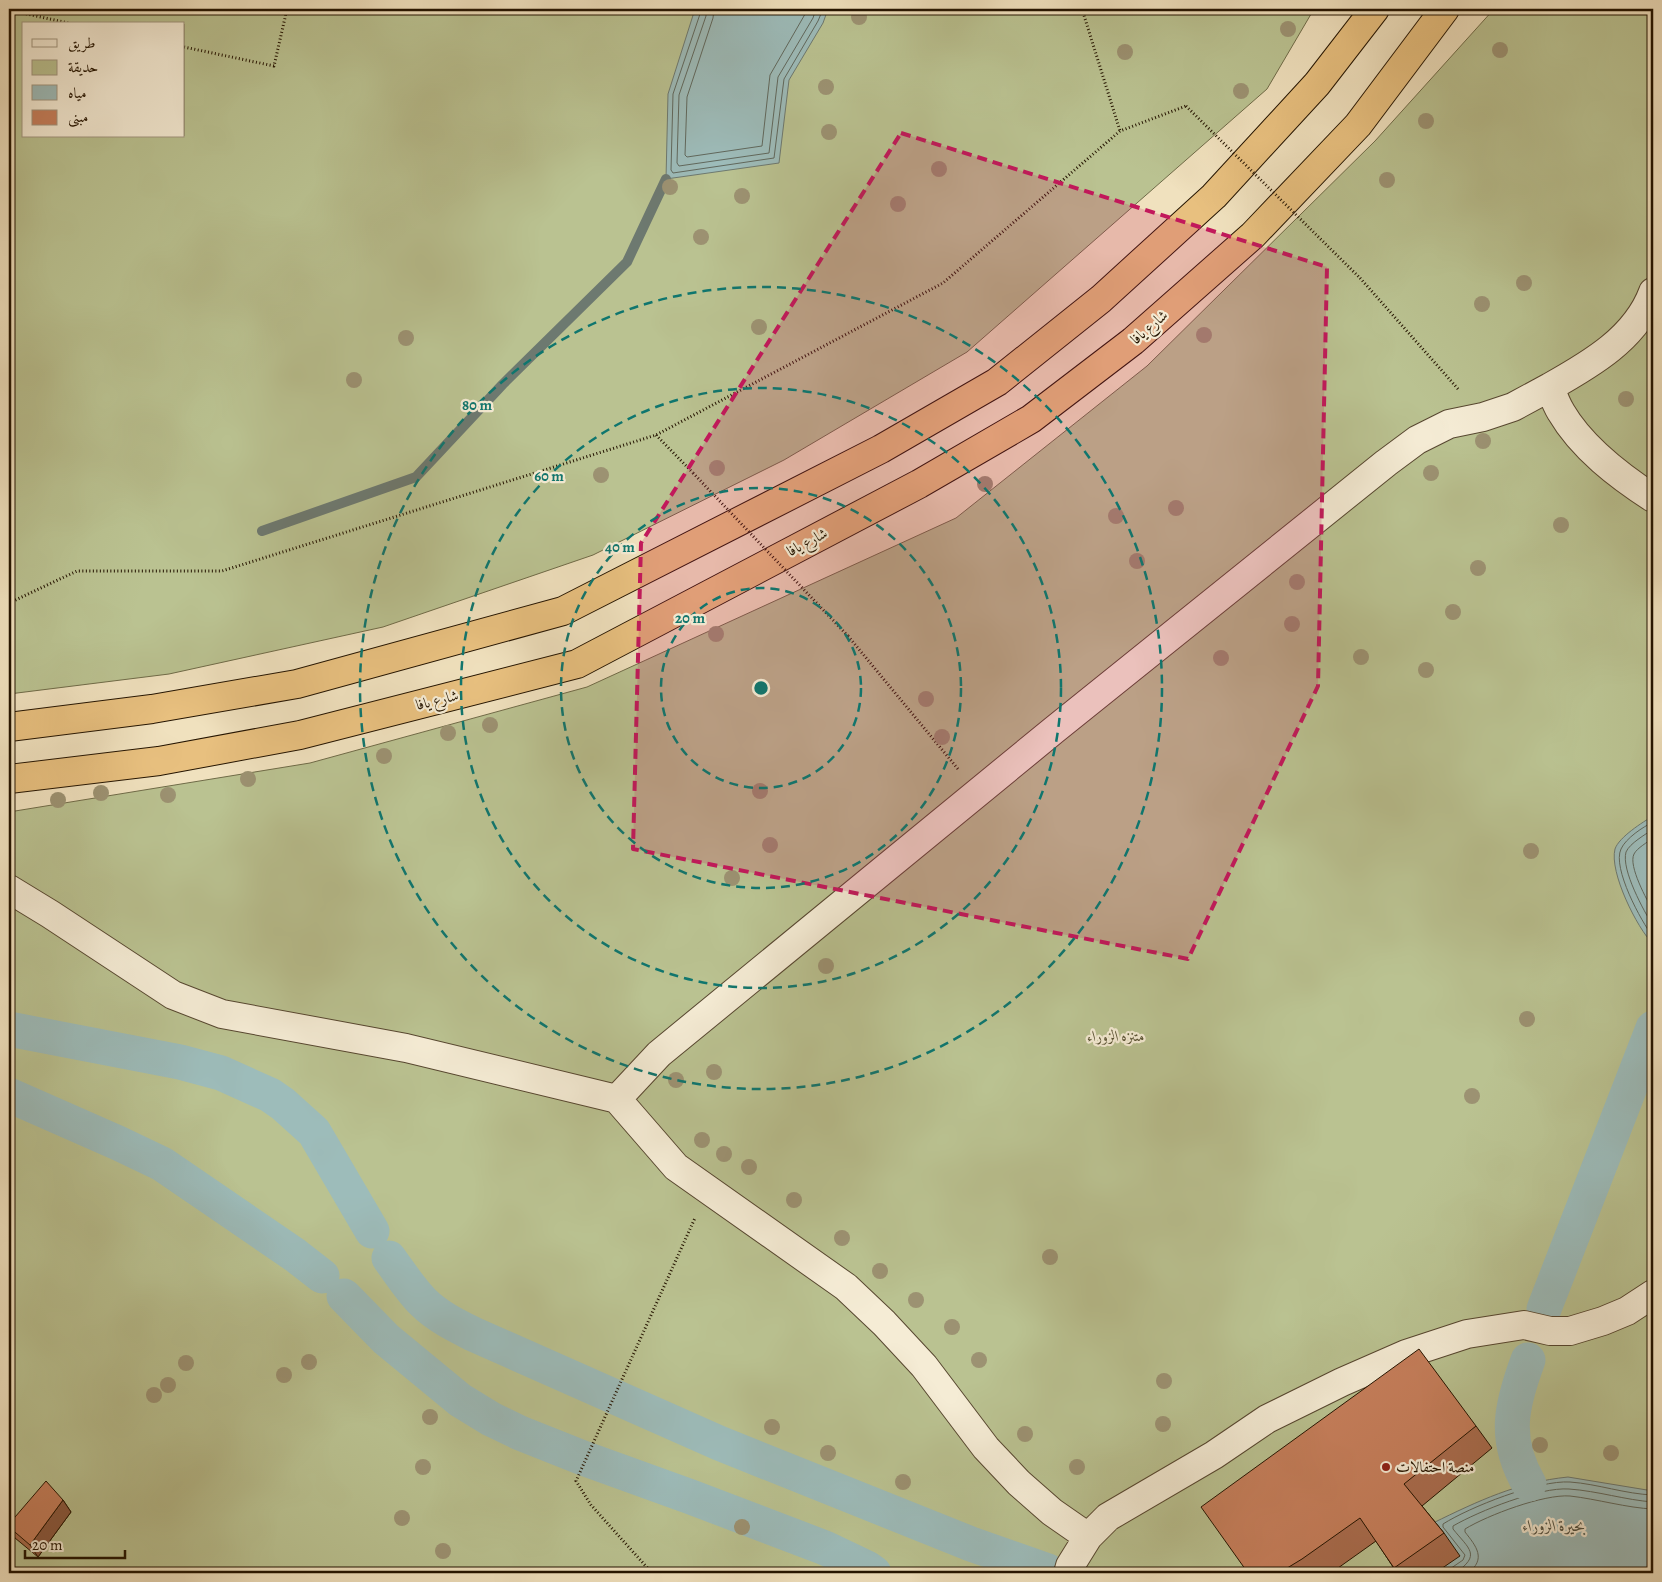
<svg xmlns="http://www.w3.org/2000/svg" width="1662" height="1582" viewBox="0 0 1662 1582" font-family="Alegreya,Amiri,serif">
<rect width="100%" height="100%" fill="#f0e1be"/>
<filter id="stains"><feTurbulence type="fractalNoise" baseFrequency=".004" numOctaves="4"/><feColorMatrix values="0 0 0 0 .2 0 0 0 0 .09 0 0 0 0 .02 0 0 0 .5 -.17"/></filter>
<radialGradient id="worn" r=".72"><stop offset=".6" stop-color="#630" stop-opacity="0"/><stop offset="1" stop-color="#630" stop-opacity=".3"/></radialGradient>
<path fill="#bac291" stroke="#6f6b48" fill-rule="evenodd" d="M9,9H1314L1267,89L967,352L784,460L593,555L383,627L169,674L9,694ZM24,24H184V136H24Z
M1494,9H1653V1573H9V812L310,763L587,687L956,518L1147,366L1375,141Z"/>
<path fill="#9dbcba" stroke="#6d7970" d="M695,9H828L823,23L789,80L779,163L666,179L668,94Z
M1653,816V944C1637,928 1609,872 1615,849C1619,837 1643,822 1653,816Z
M1568,1477L1653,1491V1573H1435L1433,1523C1478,1501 1518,1482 1568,1477Z"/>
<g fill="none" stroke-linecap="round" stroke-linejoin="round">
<path stroke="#60685d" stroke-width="1" d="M700,9V14L673,94L671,170L673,173L774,158L784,79L818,21L823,9
M706,9V16L679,95L677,163L679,166L769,153L778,77L813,18L816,9
M714,9L713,18L687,97L685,155L687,157L762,146L770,75L808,9
M1653,822C1643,827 1626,838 1621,849C1612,868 1641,921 1653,937
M1653,829C1645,835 1630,843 1626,852C1621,870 1644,911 1653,926
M1653,838C1648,842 1637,848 1634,854C1628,866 1647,900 1653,911
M1444,1573L1463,1560L1465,1555L1443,1527V1524C1470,1507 1538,1480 1570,1482C1598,1484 1625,1494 1653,1495
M1455,1573C1482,1555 1469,1549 1453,1529V1526C1479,1511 1539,1487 1569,1489C1598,1491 1625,1500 1653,1502
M1468,1573C1487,1559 1476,1546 1465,1532V1529C1488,1515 1544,1494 1570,1496C1597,1499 1627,1508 1653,1509"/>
<path stroke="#6d7970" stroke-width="10" d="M262,531L416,477L503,384L627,262L666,179
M9,563V564"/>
<path stroke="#9dbcba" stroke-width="35" d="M9,1029L180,1062L221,1073L270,1095L283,1104L314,1132L372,1231
M9,1095L118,1143L162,1164L295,1255L322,1276
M389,1258C400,1273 410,1289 423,1302C437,1316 455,1325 473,1334L719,1443L971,1544L1048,1571
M344,1296L386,1339L460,1400L491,1419L520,1433L583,1458L691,1497L825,1548L867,1568L874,1573
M1544,1309L1653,1028
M1528,1360C1511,1406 1503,1439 1529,1484"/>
<defs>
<path id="minor" d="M1653,292C1636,338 1591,364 1550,387C1553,395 1556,404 1561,412C1582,448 1619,476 1653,498
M9,889L50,914L173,995L222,1014L406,1048L617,1099
M1088,1537L1052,1512L1019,1483L986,1448L924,1366L884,1323L846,1287L676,1167L617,1099L659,1054L1054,730L1386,463L1417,440L1449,424L1483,417L1513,407L1550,387
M1068,1573L1070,1566L1088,1537L1108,1517L1214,1455L1267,1419L1342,1382L1406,1354L1467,1334L1524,1325L1550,1331H1570L1603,1321L1627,1311L1653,1294"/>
<path id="highway" d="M9,727L152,709L297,684L563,611L881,449L997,382L1101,299L1214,196L1317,84L1375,9
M9,779L159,761L300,735L577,664L919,484L1031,419L1133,341L1253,235L1358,125L1445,9"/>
</defs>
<use href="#minor" stroke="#574730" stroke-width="30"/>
<use href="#highway" stroke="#241400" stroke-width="30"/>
<path stroke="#241400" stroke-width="3" stroke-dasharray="1 2.5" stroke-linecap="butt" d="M1082,9L1120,131
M9,10L73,24
M184,47L274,66L287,9
M1360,278L1459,390
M656,435L693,473
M9,603L77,571H222L656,435L943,283L1120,131L1186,106
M848,636L958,769
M652,1573L591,1505L576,1481L695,1218"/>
<use href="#minor" stroke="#f5ecd5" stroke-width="28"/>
<use href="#highway" stroke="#e8c07f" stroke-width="28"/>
<path stroke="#241400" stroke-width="3" stroke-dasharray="1 2.5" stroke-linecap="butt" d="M1186,106L1360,278
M693,473L848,636"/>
</g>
<g fill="#9c9272">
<circle cx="859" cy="17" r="8"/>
<circle cx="1288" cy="29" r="8"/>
<circle cx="1500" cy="50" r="8"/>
<circle cx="1125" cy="52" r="8"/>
<circle cx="826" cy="87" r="8"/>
<circle cx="1241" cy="91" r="8"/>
<circle cx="1426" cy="121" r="8"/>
<circle cx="829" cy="132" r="8"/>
<circle cx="939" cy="169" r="8"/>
<circle cx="1387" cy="180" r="8"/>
<circle cx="670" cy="187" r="8"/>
<circle cx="742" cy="196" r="8"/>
<circle cx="898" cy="204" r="8"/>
<circle cx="701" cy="237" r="8"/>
<circle cx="1524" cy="283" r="8"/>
<circle cx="1482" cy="304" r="8"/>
<circle cx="759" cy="327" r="8"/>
<circle cx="1204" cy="335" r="8"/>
<circle cx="406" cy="338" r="8"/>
<circle cx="354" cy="380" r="8"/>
<circle cx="1626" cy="399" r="8"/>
<circle cx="1483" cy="441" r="8"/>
<circle cx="717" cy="468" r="8"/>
<circle cx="1431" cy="473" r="8"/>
<circle cx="601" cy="475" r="8"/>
<circle cx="985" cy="484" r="8"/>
<circle cx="1176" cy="508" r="8"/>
<circle cx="1116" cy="516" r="8"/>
<circle cx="1561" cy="525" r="8"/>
<circle cx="1137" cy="561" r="8"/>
<circle cx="1478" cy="568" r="8"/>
<circle cx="1297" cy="582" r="8"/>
<circle cx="1453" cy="612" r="8"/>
<circle cx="1292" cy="624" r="8"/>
<circle cx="716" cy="634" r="8"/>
<circle cx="1361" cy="657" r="8"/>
<circle cx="1221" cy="658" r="8"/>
<circle cx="1426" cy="670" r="8"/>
<circle cx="926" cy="699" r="8"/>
<circle cx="490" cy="725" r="8"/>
<circle cx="448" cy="733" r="8"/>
<circle cx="942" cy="737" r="8"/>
<circle cx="384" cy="756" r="8"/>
<circle cx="248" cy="779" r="8"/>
<circle cx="760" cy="791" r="8"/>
<circle cx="101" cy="793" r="8"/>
<circle cx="168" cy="795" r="8"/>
<circle cx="58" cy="800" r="8"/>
<circle cx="770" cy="845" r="8"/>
<circle cx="1531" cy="851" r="8"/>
<circle cx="732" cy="878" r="8"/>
<circle cx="826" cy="966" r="8"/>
<circle cx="1527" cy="1019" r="8"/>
<circle cx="714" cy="1072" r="8"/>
<circle cx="676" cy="1080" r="8"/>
<circle cx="1472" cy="1096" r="8"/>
<circle cx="702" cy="1140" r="8"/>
<circle cx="724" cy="1154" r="8"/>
<circle cx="749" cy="1167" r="8"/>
<circle cx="794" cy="1200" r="8"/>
<circle cx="842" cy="1238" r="8"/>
<circle cx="1050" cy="1257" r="8"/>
<circle cx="880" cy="1271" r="8"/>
<circle cx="916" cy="1300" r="8"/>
<circle cx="952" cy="1327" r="8"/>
<circle cx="979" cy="1360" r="8"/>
<circle cx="309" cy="1362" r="8"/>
<circle cx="186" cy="1363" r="8"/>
<circle cx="284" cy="1375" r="8"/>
<circle cx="1164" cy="1381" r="8"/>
<circle cx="168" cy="1385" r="8"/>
<circle cx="154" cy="1395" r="8"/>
<circle cx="430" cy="1417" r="8"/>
<circle cx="1163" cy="1424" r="8"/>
<circle cx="772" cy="1427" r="8"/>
<circle cx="1025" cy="1434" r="8"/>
<circle cx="1540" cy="1445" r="8"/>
<circle cx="828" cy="1453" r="8"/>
<circle cx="1611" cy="1453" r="8"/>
<circle cx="423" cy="1467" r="8"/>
<circle cx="1077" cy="1467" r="8"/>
<circle cx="903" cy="1482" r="8"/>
<circle cx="402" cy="1518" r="8"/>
<circle cx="742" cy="1527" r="8"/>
<circle cx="443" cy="1551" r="8"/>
</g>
<path fill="#aa6d4f" stroke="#241400" d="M1476,1426L1492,1448L1422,1506L1444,1533L1460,1556L1435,1573H1397L1376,1541L1331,1573H1248Z
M63,1500L71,1512L38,1557L15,1538L9,1528V1524Z"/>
<path fill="#8b5940" stroke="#241400" d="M63,1500L71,1512L38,1557L30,1545Z"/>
<path fill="#c67f5c" stroke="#241400" d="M1419,1349L1476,1426L1404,1484L1444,1533L1394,1568L1360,1518L1302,1559L1279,1573H1248L1201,1507Z
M46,1481L63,1500L30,1545L9,1527V1524Z"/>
<path fill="#c2185b" fill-opacity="0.2" stroke="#c2185b" stroke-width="4" stroke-dasharray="10 6" stroke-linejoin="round" d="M901,133L1327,267L1318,686L1188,959L633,849L641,543Z"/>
<g fill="none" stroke="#0f766e" stroke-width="2.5" stroke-dasharray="9 6">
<circle cx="761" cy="688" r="100"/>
<circle cx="761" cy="688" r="200"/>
<circle cx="761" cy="688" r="300"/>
<circle cx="761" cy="688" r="401"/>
</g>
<circle fill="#8f2418" stroke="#f5ecd5" stroke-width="2" cx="1386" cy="1467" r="5"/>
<g text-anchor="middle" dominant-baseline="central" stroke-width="4.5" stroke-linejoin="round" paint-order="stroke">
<g font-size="15" fill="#241400" stroke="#f5ecd5">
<text transform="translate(1149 327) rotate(-41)">شارع يافا</text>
<text transform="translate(807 542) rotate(-28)">شارع يافا</text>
<text transform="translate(437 700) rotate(-14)">شارع يافا</text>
</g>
<g font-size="15" font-style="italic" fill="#585133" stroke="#f5ecd5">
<text x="1116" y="1036">متنزه الزوراء</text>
</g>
<g font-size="15" fill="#241400" stroke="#f5ecd5" text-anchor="start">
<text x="1396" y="1467">منصة احتفالات</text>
</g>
<g font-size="16" font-style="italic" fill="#4e4f41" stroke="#f5ecd5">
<text x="1554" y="1526">بحيرة الزوراء</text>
</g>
</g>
<circle cx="761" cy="688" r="8" fill="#0f766e" stroke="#f5ecd5" stroke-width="2.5"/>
<g font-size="15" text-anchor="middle" font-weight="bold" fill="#0f766e" stroke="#f5ecd5" stroke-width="4.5" stroke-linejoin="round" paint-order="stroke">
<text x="477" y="410">80 m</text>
<text x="549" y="481">60 m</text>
<text x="620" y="552">40 m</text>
<text x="690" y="623">20 m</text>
</g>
<rect width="1662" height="1582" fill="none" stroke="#f0e1be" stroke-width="30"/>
<rect x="10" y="10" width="1642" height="1562" fill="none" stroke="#241400" stroke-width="2.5"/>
<rect x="15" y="15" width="1632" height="1552" fill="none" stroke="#241400"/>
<rect x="22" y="22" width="162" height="115" fill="#f5ecd5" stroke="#a19680"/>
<rect x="32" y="39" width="25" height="8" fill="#f5ecd5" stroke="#a19680"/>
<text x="68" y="48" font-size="15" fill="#241400">طريق</text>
<rect x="32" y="60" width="25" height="15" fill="#bac291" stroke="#a19680"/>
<text x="68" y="72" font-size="15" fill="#241400">حديقة</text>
<rect x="32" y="85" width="25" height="15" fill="#9dbcba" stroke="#a19680"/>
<text x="68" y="98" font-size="15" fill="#241400">مياه</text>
<rect x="32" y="110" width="25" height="15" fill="#c67f5c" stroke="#a19680"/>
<text x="68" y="122" font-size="15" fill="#241400">مبنى</text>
<path d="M25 1550v8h100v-8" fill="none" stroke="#241400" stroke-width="2.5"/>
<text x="32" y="1550" font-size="15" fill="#241400" stroke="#f5ecd5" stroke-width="4" paint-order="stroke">20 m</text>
<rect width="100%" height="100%" filter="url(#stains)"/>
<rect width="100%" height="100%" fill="url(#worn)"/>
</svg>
